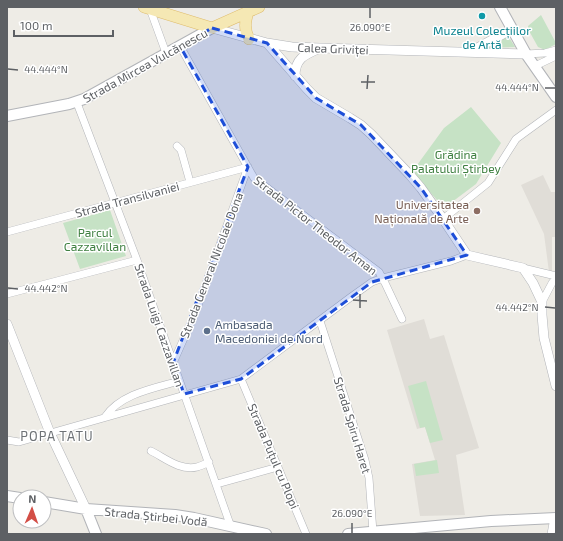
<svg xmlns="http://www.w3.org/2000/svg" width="563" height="541" viewBox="0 0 563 541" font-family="'Exo 2',sans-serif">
<rect width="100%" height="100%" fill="#eeece6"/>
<path fill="#e0ddd7" d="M543,175L551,192H556V237H552V273L549,272L544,234L521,185Z
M424,319L430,339L444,335L479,448L456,455L465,515L420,516L412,464L435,460L425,427L417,429L387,330Z"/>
<path fill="#c6e2c5" d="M541,15L556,43V44L545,50L538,47L528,29V26Z
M507,34L515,47L483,48Z
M471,107L501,143L476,184L444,208L412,172L444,128Z
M110,210L126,256L80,269L63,223Z
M426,381L443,440L430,443L425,427L420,428L408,386Z
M437,460L439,473L416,476L414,464Z"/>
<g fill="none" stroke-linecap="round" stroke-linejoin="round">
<defs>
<path id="minor" d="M150,9L166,53
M180,46L254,178L379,272L385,283L402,319
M526,54L545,53L556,50
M535,66L556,56
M77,103L137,260L231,527
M177,146L181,150L190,182
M443,219L488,183L516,139L556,110
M7,232L248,167
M523,268L556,276
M7,294L137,260
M542,302L552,283L556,278
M320,321L365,460L369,478L373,532
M173,363L196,311L244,178L248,167
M241,379L306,534
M105,417C120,394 154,388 179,381
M7,440L19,442L241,379L351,297L372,282L383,278L451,261L467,255
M151,451C165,458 180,471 197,467C201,466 205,464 209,462
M217,484L278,467
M551,534L554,518"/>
<path id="tertiary" d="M212,28L267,43L292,47L320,48L526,54
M267,43L307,89L316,98L350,118L361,125L371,134L410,175L421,188L443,219L467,255L523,268L533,283L542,302V315L544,338L556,386
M472,51L512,29
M295,76C295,59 304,55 318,49
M7,324L50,433L86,509"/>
<path id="secondary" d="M500,7L526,54L556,97
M7,116L69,104L84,99L212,28
M7,496L20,498
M44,502L86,509L175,515L194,518L266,534
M86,509L96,534
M348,534L491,521L556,518"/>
<path id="primary" d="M144,7L212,28L259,7
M248,12C245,22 244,29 249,39"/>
</defs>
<use href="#minor" stroke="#b3b5b9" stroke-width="8"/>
<use href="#tertiary" stroke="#b3b5b9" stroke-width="10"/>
<use href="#secondary" stroke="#b2b4b8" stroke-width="12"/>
<use href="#primary" stroke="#dfbc6d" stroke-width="12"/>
<use href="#minor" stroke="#fff" stroke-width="7"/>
<use href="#tertiary" stroke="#fff" stroke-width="9"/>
<use href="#secondary" stroke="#fff" stroke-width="10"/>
<use href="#primary" stroke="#f5e8b4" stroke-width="11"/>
</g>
<path fill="#1d4ed8" fill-opacity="0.2" stroke="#1d4ed8" stroke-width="3" stroke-dasharray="8 5" stroke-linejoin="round" d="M212,28L267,43L316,98L361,125L421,188L467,255L372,282L241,379L184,394L173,363L248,167L180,46Z"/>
<path fill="none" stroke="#5d6064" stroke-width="1.5" d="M370,18V8M8,69L18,70M361,82H375M545,88H555M367,89L368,75M8,288L18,289M353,300L367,301M545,307L555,308M360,308V294M352,533V523"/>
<circle fill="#0f9aa8" stroke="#fff" stroke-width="1.5" cx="482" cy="16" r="4"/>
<circle fill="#8d6e63" stroke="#fff" stroke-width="1.5" cx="477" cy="211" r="4"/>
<circle fill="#5c6f8a" stroke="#fff" stroke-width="1.5" cx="207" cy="331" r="4"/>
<g text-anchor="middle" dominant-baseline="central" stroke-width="3" stroke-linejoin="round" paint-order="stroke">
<g font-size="12" fill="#0d838f" stroke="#fff">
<text x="482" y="30">Muzeul Colecțiilor<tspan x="482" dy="14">de Artă</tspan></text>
</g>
<g font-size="12" fill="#5d6064" stroke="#fff">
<text transform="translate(333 48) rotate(2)">Calea Griviței</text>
<text transform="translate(145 65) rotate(-29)">Strada Mircea Vulcănescu</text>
<text transform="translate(127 199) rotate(-15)">Strada Transilvaniei</text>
<text transform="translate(316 225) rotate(38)">Strada Pictor Theodor Aman</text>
<text transform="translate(211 265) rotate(-69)">Strada General Nicolae Dona</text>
<text transform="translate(160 325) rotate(71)">Strada Luigi Cazzavillan</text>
<text transform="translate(353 425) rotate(73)">Strada Spiru Haret</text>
<text transform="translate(274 456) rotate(67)">Strada Puțul cu Plopi</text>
<text transform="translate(156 516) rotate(6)">Strada Știrbei Vodă</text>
</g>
<g font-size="12" fill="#408042" stroke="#fff">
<text x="456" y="154">Grădina<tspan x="456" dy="14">Palatului Știrbey</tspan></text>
<text x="95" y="232">Parcul<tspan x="95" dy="14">Cazzavillan</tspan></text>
</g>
<g font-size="12" fill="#785e54" stroke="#fff" text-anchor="end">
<text x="469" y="204">Universitatea<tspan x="469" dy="14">Națională de Arte</tspan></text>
</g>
<g font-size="12" fill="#4e5e75" stroke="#fff" text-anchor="start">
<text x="215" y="324">Ambasada<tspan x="215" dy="14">Macedoniei de Nord</tspan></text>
</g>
<g font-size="13" letter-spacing="1" fill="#6e7276" stroke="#fff">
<text x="57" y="436">POPA TATU</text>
</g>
</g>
<g font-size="10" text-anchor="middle" fill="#5d6064" stroke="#fff" stroke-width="3" stroke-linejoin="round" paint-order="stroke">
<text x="370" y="31">26.090°E</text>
<text x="46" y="73">44.444°N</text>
<text x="517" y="91">44.444°N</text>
<text x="46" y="292">44.442°N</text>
<text x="517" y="311">44.442°N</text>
<text x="352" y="517">26.090°E</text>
</g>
<rect width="563" height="541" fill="none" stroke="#5d6064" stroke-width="16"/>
<g transform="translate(32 509) rotate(2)"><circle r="19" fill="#ffffff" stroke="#bebfc1"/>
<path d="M0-3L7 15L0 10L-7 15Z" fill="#d34e46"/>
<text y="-6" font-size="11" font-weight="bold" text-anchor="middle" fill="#5d6064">N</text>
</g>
<path d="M14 30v6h99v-6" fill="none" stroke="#5d6064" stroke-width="2"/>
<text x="20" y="30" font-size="12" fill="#5d6064" stroke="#ffffff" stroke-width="3" paint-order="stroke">100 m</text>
</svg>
